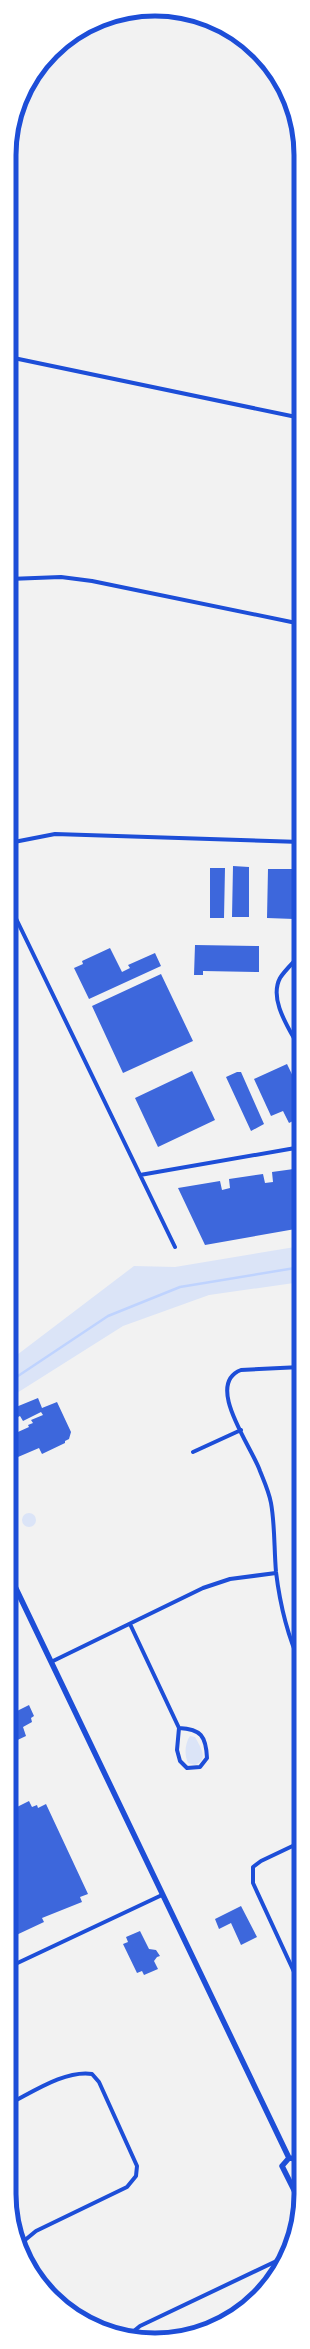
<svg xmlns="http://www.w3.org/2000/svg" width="310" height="2349" viewBox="0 0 310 2349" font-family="Cabin,sans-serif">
<rect width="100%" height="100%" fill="#f2f2f2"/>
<path fill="#dbe4f7" d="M301,1246V1282L209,1295L123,1326L9,1398V1361L134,1266L175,1267Z
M22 1520a7 7 0 1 1 14 0a7 7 0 1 1-14 0Z
M190,1736L195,1737C201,1748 209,1759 195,1765L188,1763C184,1755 185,1743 190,1736Z"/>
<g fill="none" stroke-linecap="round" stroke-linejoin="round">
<path stroke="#bfd3fe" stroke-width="2.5" d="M9,1382L108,1316L180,1287L301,1267"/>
</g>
<path fill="#3d67dc" d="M233,866L249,867V917H232Z
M210,868H225L224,918H210Z
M268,869H295L294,919L267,918Z
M195,945L259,946V972L203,971V975H194Z
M110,948L122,972L130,968L128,965L155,953L161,966L89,999L74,968L83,964L82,961Z
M161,974L193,1041L123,1073L92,1006Z
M287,1064L301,1093V1117L289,1123L283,1111L271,1116L254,1079Z
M192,1071L215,1120L158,1147L135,1098Z
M237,1072H241L264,1124L251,1131L226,1077Z
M301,1168V1228L205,1245L178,1188L220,1181L222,1190L230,1188L229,1179L263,1174L265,1183L273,1182L272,1172Z
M38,1398L42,1408L57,1402L71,1432L69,1439L65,1441V1443L42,1454L39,1448L11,1460L9,1456V1436L29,1427L28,1425L33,1423L31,1420L43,1415L41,1412L23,1421L20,1416L18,1417L16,1407Z
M29,1705L34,1716L31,1718L32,1722L23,1727L26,1736L9,1744V1715Z
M29,1801L32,1807L37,1805L38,1808L46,1804L88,1894L80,1897L82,1902L42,1918L44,1922L12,1937L9,1933V1811Z
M241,1906L257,1937L241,1945L231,1923L219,1929L215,1919Z
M140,1931L149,1949L156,1950L160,1956L157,1957L154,1961L158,1969L144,1975L142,1971L137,1973L123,1944L128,1942L126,1937Z"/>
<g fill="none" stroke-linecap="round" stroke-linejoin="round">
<path stroke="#1d4ed8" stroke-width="4" d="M9,357L301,418
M9,579L61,577L92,581L301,624
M9,843L55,834L301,842
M9,904L175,1247
M301,1051C291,1031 268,1001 280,978C285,970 294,962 301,954
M140,1175L301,1147
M193,1452L241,1430
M130,1624L179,1728L177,1750L180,1761L187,1768L200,1767L207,1758C206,1736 201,1729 179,1728
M51,1662L203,1588L230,1579L276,1573
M301,1665C287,1635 280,1605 276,1572C274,1549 275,1525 271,1503C269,1492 264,1481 260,1471C252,1447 204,1384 241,1370L301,1367
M9,1967L162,1895
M301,1987L253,1883V1867L261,1861L301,1842
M9,2104C33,2092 65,2070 92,2074L99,2082L137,2166L136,2176L127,2187L36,2231L19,2245
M129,2335L140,2326L287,2256"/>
<path stroke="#1d4ed8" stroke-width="5.5" d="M9,1574L289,2158
M289,2158L282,2166L301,2204
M289,2158L297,2159L301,2167"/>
</g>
<path d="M0 0H310V2349H0ZM155 16H155A139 139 0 0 1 294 155V2194A139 139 0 0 1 155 2333H155A139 139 0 0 1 16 2194V155A139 139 0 0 1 155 16Z" fill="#fff" fill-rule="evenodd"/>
<path fill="none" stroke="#1d4ed8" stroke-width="5" d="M155 16H155A139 139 0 0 1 294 155V2194A139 139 0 0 1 155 2333H155A139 139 0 0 1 16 2194V155A139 139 0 0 1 155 16Z"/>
</svg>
